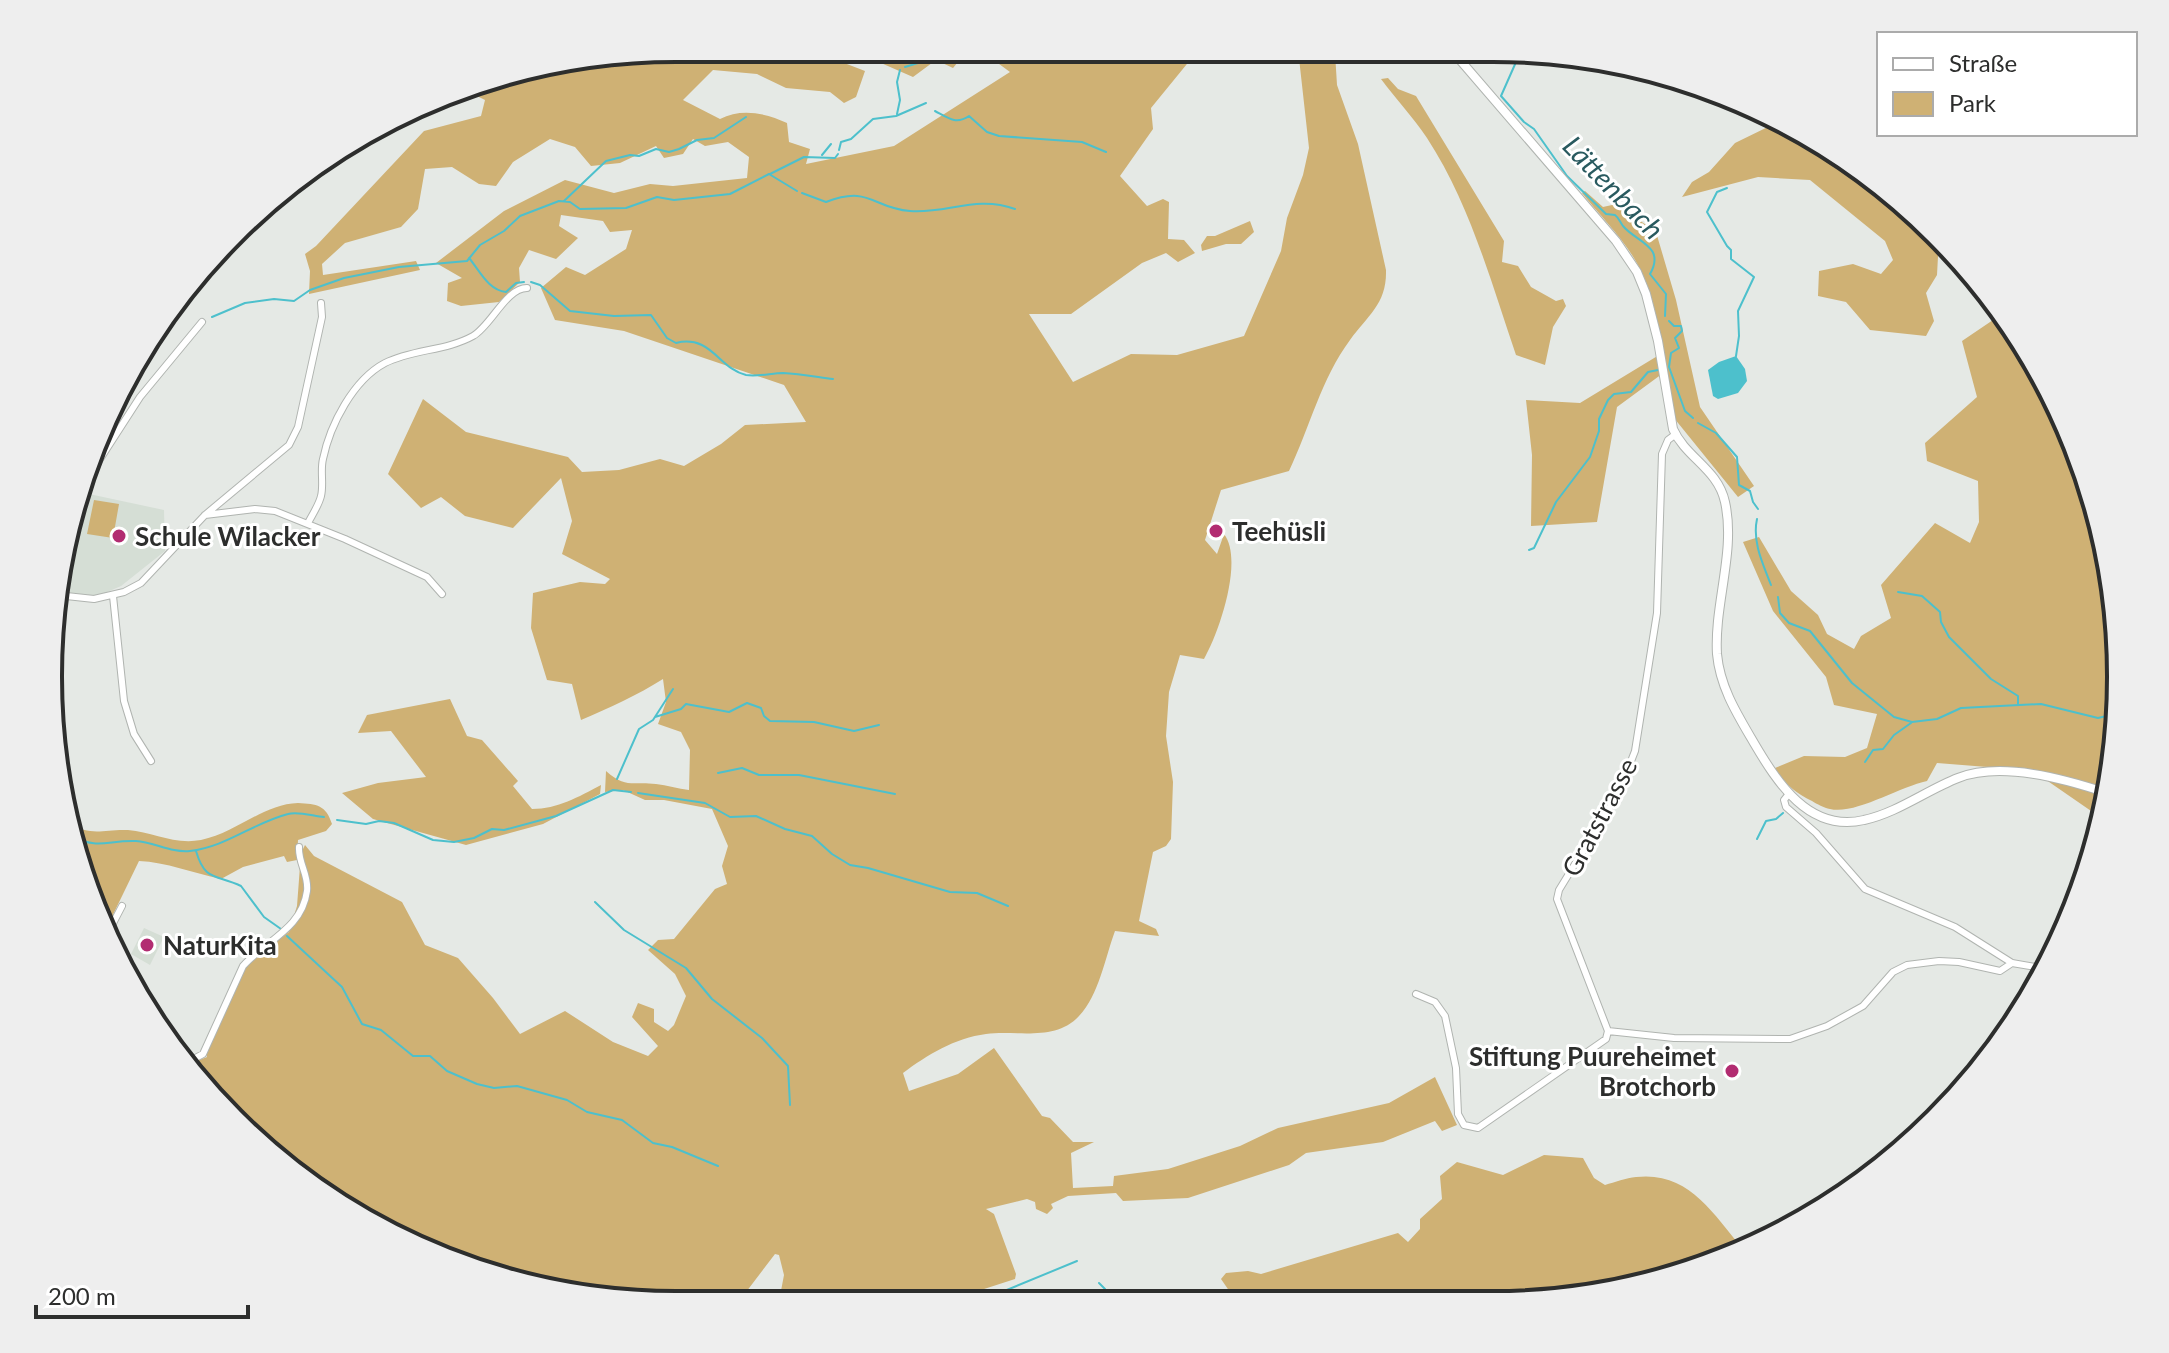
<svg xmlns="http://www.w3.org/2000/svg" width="2169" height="1353" viewBox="0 0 2169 1353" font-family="Lato,sans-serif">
<rect width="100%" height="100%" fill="#e5e9e5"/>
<path fill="#d5ded5" d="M89,494L164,510L165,551L121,586L98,596L70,594L62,583L76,521Z
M144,928L164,937L150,965L131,954Z"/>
<path fill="#cfb174" d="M677,48L808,49L865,71L856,97L844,103L830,92L786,88L757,74L713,70L683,100L720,119C741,108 766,113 787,123L789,142L810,149L806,164L894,146L1010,72L980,50L1191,51V59L1151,108L1153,129L1120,176L1147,206L1163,199L1169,202L1168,239L1184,240L1195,253L1178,262L1166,253L1142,263L1071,314H1029L1073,382L1131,354L1177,355L1244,336L1281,251L1287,218L1303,175L1309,148L1299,58L1335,53L1337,85L1358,144L1386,270C1387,304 1368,315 1350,340C1321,379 1310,427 1289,471L1221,490L1205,540L1217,554L1224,534C1244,560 1219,633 1204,659L1180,655L1169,692L1166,736L1173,782L1171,839L1166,846L1153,852L1139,921L1156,929L1159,936L1115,931C1105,958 1099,995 1079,1016C1055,1042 1017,1030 986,1034C955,1038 927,1055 903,1073L909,1091L958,1074L994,1048L1042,1116L1050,1118L1073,1142H1094L1071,1153L1073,1188L1113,1186L1114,1176L1168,1169L1240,1146L1278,1128L1389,1103L1435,1077L1457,1125L1442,1131L1435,1121L1383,1142L1306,1153L1289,1165L1188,1198L1123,1201L1116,1193L1068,1196L1051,1204L1053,1208L1047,1214L1036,1209L1035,1202L1027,1199L986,1209L994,1214L1016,1274L1015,1279L947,1301H805L802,1298L801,1301L789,1300V1298L780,1296L784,1275L779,1255L775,1254L740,1300H595L436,1257L294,1175L189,1064L207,1057L206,1053L224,1007L249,962L289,932L297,906L301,853L305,845L314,856L402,902L425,945L458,958L493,998L520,1034L565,1011L613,1042L648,1056L658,1046L632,1017L638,1003L654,1009V1022L668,1031L674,1025L686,996L675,974L648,950L658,940L674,939L715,889L727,884L722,866L728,846L712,809L664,800H645L623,790L605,792L606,771C626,789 632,781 656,784C667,785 678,789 689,790L690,750L681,732L658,724L666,702L663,679C638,695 609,708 581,720L572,684L547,680L531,628L533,593L580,582L605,584L610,579L562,554L572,521L561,478L513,528L465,516L441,497L421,508L388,474L423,399L466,432L568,457L582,472L619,470L660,459L684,466L721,444L745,425L806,422L784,385L624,331L555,320L541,288L566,267L585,275L626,249L632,230L610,232L603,221L561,215L559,226L578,238L556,259L529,250L519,268L520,282L499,302L461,306L447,301L448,283L462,278L436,263L504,211L565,180L614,193L650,184L673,186L747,178L749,157L728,142L705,146L693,139L683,154L664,158L656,146L620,163L591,166L575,147L550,139L513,162L496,186L479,184L452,167L425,169L418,209L401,227L345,243L322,264L323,275L416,261L420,270L309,294L310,271L305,254L316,246L424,131L481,116L485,100L461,88L475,81Z
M874,49L968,50L953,68L936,60L913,77L881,63Z
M1388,78L1398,89L1416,96L1504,241L1502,262L1518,266L1531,287L1556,301L1563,299L1566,306L1553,327L1545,365L1516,355C1491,282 1470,204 1427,138C1413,117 1396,99 1381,79Z
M1778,122L1875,178L1939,238L1937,275L1926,293L1934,321L1926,336L1870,330L1846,302L1818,296L1819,271L1853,264L1881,274L1893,260L1885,241L1810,180L1758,177L1682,197L1692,182L1709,172L1735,143Z
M1585,191L1603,207L1621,203L1632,215L1656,232L1676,300L1700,407L1754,486L1738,497L1674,418L1666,371L1617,407L1597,522L1531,526L1532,455L1526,400L1580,403L1664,352C1658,326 1654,298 1642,273C1629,244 1602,218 1582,193Z
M1250,221L1254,232L1241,244H1226L1202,251L1201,245L1207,236H1215Z
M2000,311L2037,363L2088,475L2116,595L2120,718L2103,816L2094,813L2039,775L2000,768L1937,763L1927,781C1899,787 1855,815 1830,809C1824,808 1817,804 1812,801C1795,793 1785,784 1775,768L1804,756L1845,757L1867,748L1877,714L1834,705L1826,677L1773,611L1743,542L1759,537L1791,591L1818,615L1827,634L1854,649L1861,636L1891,618L1881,585L1935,523L1970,543L1979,522L1978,481L1927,461L1925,443L1977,397L1962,341L1993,320Z
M94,500L119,504L113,538L87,534Z
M450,699L467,736L482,740L518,781L513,786L532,809C558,809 578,797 601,785L600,794L543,824L466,845L373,819L342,793L378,783L426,777L391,731L358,733L367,715Z
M298,803C317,804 326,805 332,824L326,831L298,840L297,860L287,862L284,856L243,867L221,879C193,873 166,862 139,861L108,925L70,840L68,823C92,837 103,829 128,830C153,832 174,845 201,840C236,833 263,804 298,803Z
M1544,1155L1583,1158L1594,1178L1605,1185C1615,1182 1626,1178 1636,1177C1688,1171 1712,1212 1742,1248L1656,1283L1534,1304L1231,1302L1232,1295L1221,1279L1226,1273L1248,1271L1261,1274L1398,1233L1408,1242L1420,1229V1219L1442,1199L1440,1176L1457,1162L1503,1175Z"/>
<path fill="#4dc0cc" d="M1736,356L1745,369L1747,381L1738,393L1718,399L1713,396L1708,370L1719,362Z"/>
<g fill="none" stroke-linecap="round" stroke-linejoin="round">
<path stroke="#4dc0cc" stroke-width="2" d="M1520,53L1501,96L1524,122L1534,129L1567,176L1606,214L1615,215C1619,218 1620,222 1623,226C1636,242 1666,246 1650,274L1666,294L1665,316
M905,67L960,50
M935,111C948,118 956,125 969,116L987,132L999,136L1082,142L1106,152
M897,114L900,100L897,82L900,70
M839,150L841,142L851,139L873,119L896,116L926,103
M822,155L831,144
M770,174L804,157L835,158L838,154
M1727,188L1717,192L1707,212L1727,246L1731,250V259L1754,277L1738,311L1739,336L1736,356
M802,193L826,202C870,185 872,208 910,211C947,214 976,195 1015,209
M564,201L606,161L630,155L639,156L656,149L669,152L679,149L697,140L714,138L746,117
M469,258C480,271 488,290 506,292L516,283L524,282
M531,282L540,285L570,311L614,316L651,315L667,338L676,343C711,334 719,369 746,375C758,377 772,373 783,373C800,374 817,377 833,379
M212,317L245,303L274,299L294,301L310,290L344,278L399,267L467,261L480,245L504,231L520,216L559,201L570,202L580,209L626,208L657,197L674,200L730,194L769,174L797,191
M1669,321L1674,326H1681L1682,331L1675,338L1679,348L1671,353L1669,367L1685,411L1693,418
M162,324L173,320
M1698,423L1716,433L1737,457L1739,485L1750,491L1753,502L1758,509
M1757,519C1752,542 1763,564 1771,585
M1529,550L1534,548L1556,502L1590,457L1599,431V419L1608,400L1614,394L1631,392L1648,372L1658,370
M1898,592L1922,596L1940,612L1941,622L1949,637L1991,679L2018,696V704
M1778,597L1780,613L1789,623L1810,631L1852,683L1894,717L1912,722L1937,719L1961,708L2041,704L2098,718L2119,713
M655,717L681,709L686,704L729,712L747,703L761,708L764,716L770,721L814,722L854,731L879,725
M1865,762L1873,750L1883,749L1894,735L1911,723
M718,773L742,768L759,775H799L895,794
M617,779L639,729L653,720L673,689
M638,793L705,803L730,817L756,816L785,829L812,836L832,854L850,865L868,868L950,892L977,893L1008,906
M337,820L366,824L379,821L394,823L433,840L454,842L474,838L492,829L504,830L556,816L613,790L631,792
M69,836C101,850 106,840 136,841C154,842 171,853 190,851C226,847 253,823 288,814C298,811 313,816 324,817
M1757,839L1766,821L1776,819L1783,813
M196,851C205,882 216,874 241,886L264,917L281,929
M595,902L624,930L686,968L712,999L762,1038L788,1066L790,1105
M287,936L342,987L362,1024L381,1030L413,1056H430L447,1071L477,1084L494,1088L517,1086L567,1100L587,1112L622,1120L653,1143L672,1147L718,1166
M1099,1283L1105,1289L1108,1302
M969,1301L997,1294L1077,1261"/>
<defs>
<path id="minor" d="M75,506L100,459L140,397L202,322
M205,515L255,509L275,511L345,539L427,577L442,594
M308,523C312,515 319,505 321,496C324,484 320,471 323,459C330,425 353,380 385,363C413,349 446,351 473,336C491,326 506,288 527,288
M57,595L94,599L124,592L141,583L205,515L289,445L298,427L322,317L321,303
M113,596L124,701L134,734L151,761
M1788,795L1784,800L1786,807L1816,833L1865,889L1955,927L2012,963L2047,969
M110,929L122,906
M1416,994L1435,1002L1445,1016L1456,1068L1458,1114L1464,1125L1478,1128L1606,1039L1608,1031L1557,899L1559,890L1619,792L1635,751L1657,613L1662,454L1668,440L1676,434
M1608,1031L1674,1038L1790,1039L1827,1026L1863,1006L1893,972L1907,965L1939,961L1959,962L2000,971L2012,963
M188,1062L203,1054L243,966C265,941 302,929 307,891C309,875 298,863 299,847"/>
<path id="tertiary" d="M1454,53L1616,241L1637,272L1646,294L1658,341L1673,429C1686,458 1718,469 1725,502C1736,551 1714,604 1717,654C1720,687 1737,714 1754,743C1777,782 1809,833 1864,820C1897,813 1927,790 1958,778C2001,761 2065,779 2107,793"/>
</defs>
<use href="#minor" stroke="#b0b4b0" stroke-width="8"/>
<use href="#tertiary" stroke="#b0b4b0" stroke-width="10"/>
<use href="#minor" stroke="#fff" stroke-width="6"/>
<use href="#tertiary" stroke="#fff" stroke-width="8"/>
</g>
<g fill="#b22c71" stroke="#fff" stroke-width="3">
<circle cx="1216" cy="531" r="8"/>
<circle cx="119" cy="536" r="8"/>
<circle cx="147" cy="945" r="8"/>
<circle cx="1732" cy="1071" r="8"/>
</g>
<g text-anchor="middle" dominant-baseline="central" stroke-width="6" stroke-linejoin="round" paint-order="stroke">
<g font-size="26" font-weight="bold" fill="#2d2e2d" stroke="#fff" text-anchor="start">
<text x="1232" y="531">Teehüsli</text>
<text x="135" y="536">Schule Wilacker</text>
<text x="163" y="945">NaturKita</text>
<text x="1716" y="1056" text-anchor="end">Stiftung Puureheimet<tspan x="1716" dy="30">Brotchorb</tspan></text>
</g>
<g font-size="26" fill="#2d2e2d" stroke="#fff">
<text transform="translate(1599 817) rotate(-62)">Gratstrasse</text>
</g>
<g font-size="28" font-style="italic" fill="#295a5f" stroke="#fff">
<text transform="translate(1614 187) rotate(46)">Lättenbach</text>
</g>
</g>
<path d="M0 0H2169V1353H0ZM676 62H1493A614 614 0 0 1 2107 676V677A614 614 0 0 1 1493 1291H676A614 614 0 0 1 62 677V676A614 614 0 0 1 676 62Z" fill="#eee" fill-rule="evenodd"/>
<path fill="none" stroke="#2d2e2d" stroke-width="4" d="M676 62H1493A614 614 0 0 1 2107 676V677A614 614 0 0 1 1493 1291H676A614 614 0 0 1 62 677V676A614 614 0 0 1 676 62Z"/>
<rect x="1877" y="32" width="260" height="104" fill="#ffffff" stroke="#ababab" stroke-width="2"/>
<rect x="1893" y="58" width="40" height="12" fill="#ffffff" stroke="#ababab" stroke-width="2"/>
<text x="1949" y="72" font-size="24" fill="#2d2e2d">Straße</text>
<rect x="1893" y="92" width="40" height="24" fill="#cfb174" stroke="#ababab" stroke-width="2"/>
<text x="1949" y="112" font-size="24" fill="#2d2e2d">Park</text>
<path d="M36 1305v12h212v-12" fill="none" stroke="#2d2e2d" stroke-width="4"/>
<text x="48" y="1305" font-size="24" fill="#2d2e2d" stroke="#ffffff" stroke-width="6" paint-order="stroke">200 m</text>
</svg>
